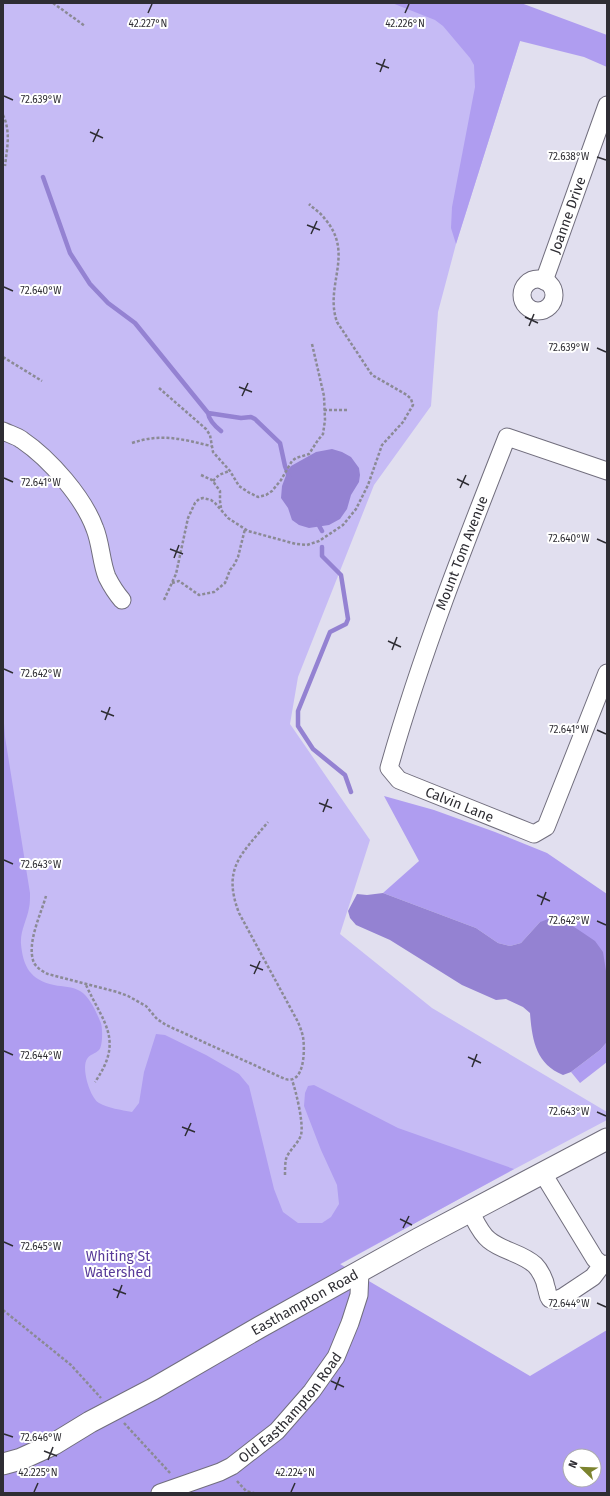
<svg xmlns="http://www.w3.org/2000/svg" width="610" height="1496" viewBox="0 0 610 1496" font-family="'Fira Sans',sans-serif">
<rect width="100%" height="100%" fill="#e1dfef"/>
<path fill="#c6bbf5" d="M3,3H434L520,41L456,244L438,312L431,406L374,485L298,677L290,724L370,840L340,934L432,1008L607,1112V1120C403,1227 203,1341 3,1454Z"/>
<path fill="#af9df0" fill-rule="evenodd" d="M392,3H521L607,35V67L584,57L520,41L456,244L451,228L452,207L475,87L474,65L470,58L443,26L435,20Z
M3,710L5,737L30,893C30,898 30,904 29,908C27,920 20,931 21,944C23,966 30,980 54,985C63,987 72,986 80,991C89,996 96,1011 100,1021C103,1025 103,1046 99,1050C95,1054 90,1054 87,1059C81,1068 90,1098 99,1103C108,1108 121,1110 132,1112L139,1103L144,1072L156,1034L165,1035L206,1055L239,1074L249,1086L274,1189L283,1212L298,1223H322L331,1217L339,1204L337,1185L321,1150L304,1106L305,1093L308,1086L314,1085L398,1128L514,1169L340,1264L530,1376L607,1330V1493H3ZM570,1456H594V1480H570Z
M384,796L434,810L495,832L547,853L607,894V982L602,952L578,930L564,920L540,922L521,943L510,946L498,943L476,928L383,893L419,861Z
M607,1042V1062L580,1083L571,1072L600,1050Z"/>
<path fill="#9482d2" d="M332,449L342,452L351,457L359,468L360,475L359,482L351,495L347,509L340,519L329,525L309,528L299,525L292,520L288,508L281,498L282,486L288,470L291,466L316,452Z
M383,893L476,928L498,943L510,946L521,943L540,922L554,917L564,920L595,941L603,952L606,971L607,1042L600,1050L571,1072L563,1075C536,1064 532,1040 530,1013L523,1007L506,999L496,1000L462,985L390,940L356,925L350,918L348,911L357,894L367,895Z"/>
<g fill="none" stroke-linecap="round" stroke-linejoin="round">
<path stroke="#9482d2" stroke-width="4.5" d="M43,177L70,253L90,284L108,303L135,323L208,413L241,418L251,417L255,419L280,443L285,466L289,477
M208,413C209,420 216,427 221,431
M317,522L322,531
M322,547V556L341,575L348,619L346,624L330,632L298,711V726L313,749L345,775L351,792"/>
<defs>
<g id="minor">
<circle cx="538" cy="295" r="16"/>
<path id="s1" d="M544,281L607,105"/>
<path d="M3,431C9,434 17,436 22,440C50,459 84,498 95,529C101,544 101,562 107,577C111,585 116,593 122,600"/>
<path id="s2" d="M607,471L507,437C464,546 421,655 389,768L399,780L534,834L546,827L607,673"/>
<path d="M542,1172L595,1259L602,1265L607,1264"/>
<path d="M470,1211C475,1220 480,1233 489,1240C502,1251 522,1253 535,1265C540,1270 545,1280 546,1287C548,1292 547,1295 550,1299L556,1300L563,1297L593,1277L602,1265"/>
<path id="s3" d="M160,1493L220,1472L232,1466L277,1431L312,1391L336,1357L350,1323L359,1295L360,1271"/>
</g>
<g id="major">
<path id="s4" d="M3,1464L21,1459L54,1444L90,1422L153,1389L260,1327L418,1239L607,1139"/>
</g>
</defs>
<use href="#minor" stroke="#716e7d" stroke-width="19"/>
<use href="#major" stroke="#716e7d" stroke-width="23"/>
<path stroke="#8b8a95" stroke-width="2.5" stroke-dasharray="3 2" stroke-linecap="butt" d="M53,3L85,26
M3,115C11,132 7,148 5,166
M3,357L42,381
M159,388L206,429L210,435L213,452L230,471L239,486L248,492L258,497L266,495L272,491L281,480L292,461L296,458L309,454L318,440L323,434L325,420L324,396L312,344
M324,410H347
M132,443C161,433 182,439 211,446
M201,475L212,480L220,491V501L221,508
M213,481L219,475L229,471
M172,583L179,581L199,595L214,592L225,583L230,570L234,565L238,557L245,529
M164,600L176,574L188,518L195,503L199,499L203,498L211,500L215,503L228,518L248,531L296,544L307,545L319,541L343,525L356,509L368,485L382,445L403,422L413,405L411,399L407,395L372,375L337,322C324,285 355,254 325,219C321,213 314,209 309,204
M46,896C41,914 26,944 34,963C37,968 43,972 48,974L117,992L128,996L146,1006L157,1019L166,1025L285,1079C305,1085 305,1049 303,1037C302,1032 300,1027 298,1022L239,913C222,868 241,855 268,822
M86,985C104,1024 124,1040 95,1082
M285,1175C285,1170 285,1164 286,1159C289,1150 298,1144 301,1135C304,1124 296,1091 292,1080
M3,1310L71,1365L101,1398
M124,1423L171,1474
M237,1481L246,1491L254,1493"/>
<use href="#minor" stroke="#fff" stroke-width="17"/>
<use href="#major" stroke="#fff" stroke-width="21"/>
</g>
<path fill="none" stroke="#2e2d33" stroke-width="1.5" d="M148,13L152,4M405,13L409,4M376,63L389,68M380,72L385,59M4,96L13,100M90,132L103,138M93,142L99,129M597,157L606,160M307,225L320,230M311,234L317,221M4,287L13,291M525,317L538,323M529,326L534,314M597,348L606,352M239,387L252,392M242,396L248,383M4,478L13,482M457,479L469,485M460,488L466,475M597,539L606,543M170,549L183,554M174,558L179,545M388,641L401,647M392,650L397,637M4,669L13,673M101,711L114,716M105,720L110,707M597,730L606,734M319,803L332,808M323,812L328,799M4,860L13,864M537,895L550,901M541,905L546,892M597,921L606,925M250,965L263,970M254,974L260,961M4,1051L13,1055M468,1057L481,1063M472,1067L477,1054M597,1112L606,1116M182,1127L195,1132M185,1136L191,1123M400,1219L412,1225M403,1228L409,1216M4,1242L13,1246M113,1289L126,1294M117,1298L122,1285M597,1303L606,1307M331,1381L344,1387M335,1390L340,1377M4,1434L13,1437M44,1451L57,1456M48,1460L53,1447M34,1492L38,1483M291,1492L295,1483"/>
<g text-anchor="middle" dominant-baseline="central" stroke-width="4" stroke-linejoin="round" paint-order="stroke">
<g font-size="14" fill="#2e2d33" stroke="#fff">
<text stroke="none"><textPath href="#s1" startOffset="70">Joanne Drive</textPath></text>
<text transform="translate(462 553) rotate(-69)">Mount Tom Avenue</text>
<text stroke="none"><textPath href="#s2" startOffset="538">Calvin Lane</textPath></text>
<text stroke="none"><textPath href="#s4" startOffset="343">Easthampton Road</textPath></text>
<text stroke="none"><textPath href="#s3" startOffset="160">Old Easthampton Road</textPath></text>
</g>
<g font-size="14" fill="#573a99" stroke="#fff">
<text x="118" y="1256">Whiting St<tspan x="118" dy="16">Watershed</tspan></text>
</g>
</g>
<g font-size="10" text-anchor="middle" fill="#2e2d33" stroke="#fff" stroke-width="4" stroke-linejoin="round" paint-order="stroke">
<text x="148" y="27">42.227°N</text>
<text x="405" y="27">42.226°N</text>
<text x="41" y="103">72.639°W</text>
<text x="569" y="160">72.638°W</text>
<text x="41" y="294">72.640°W</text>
<text x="569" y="351">72.639°W</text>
<text x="41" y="486">72.641°W</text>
<text x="569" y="542">72.640°W</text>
<text x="41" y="677">72.642°W</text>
<text x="569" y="733">72.641°W</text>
<text x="41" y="868">72.643°W</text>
<text x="569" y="924">72.642°W</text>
<text x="41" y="1059">72.644°W</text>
<text x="569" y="1115">72.643°W</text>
<text x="41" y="1250">72.645°W</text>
<text x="569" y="1307">72.644°W</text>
<text x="41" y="1441">72.646°W</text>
<text x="38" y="1476">42.225°N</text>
<text x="295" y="1476">42.224°N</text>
</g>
<rect width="610" height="1496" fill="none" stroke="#2e2d33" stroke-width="8"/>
<g transform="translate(582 1468) rotate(293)"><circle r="19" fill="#ffffff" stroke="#ababad"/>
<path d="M0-3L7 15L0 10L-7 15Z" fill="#7c832e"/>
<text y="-6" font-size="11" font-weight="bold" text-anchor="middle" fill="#2e2d33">N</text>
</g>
</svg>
